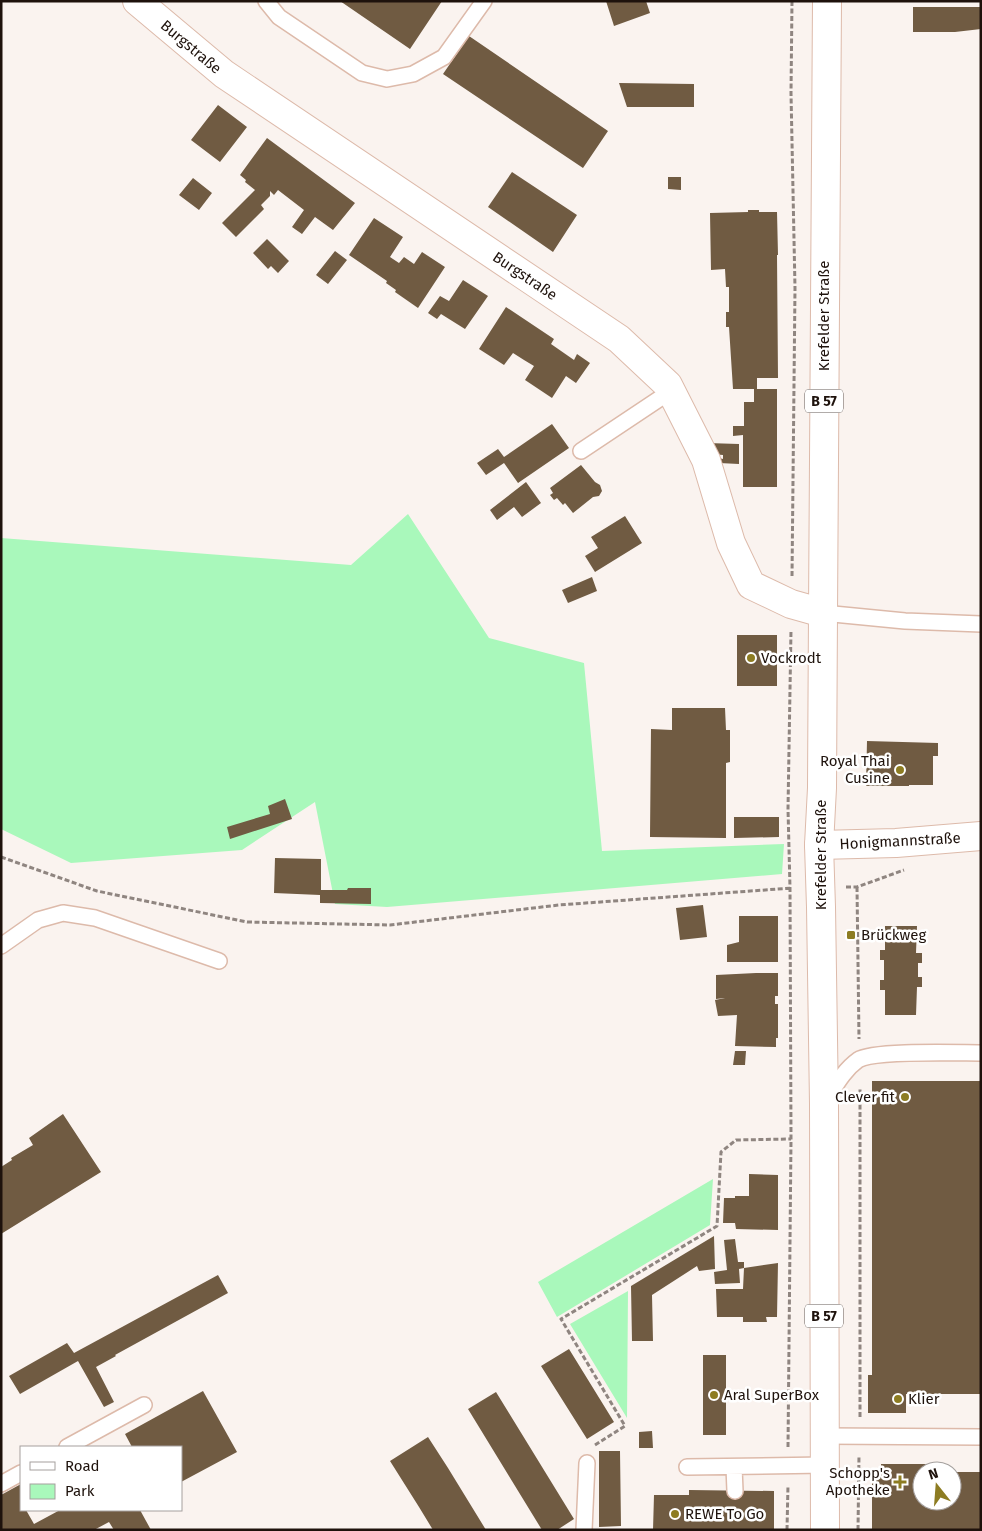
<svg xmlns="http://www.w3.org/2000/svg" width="982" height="1531" viewBox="0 0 982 1531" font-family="'Fira Sans',sans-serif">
<rect width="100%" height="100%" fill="#faf3ef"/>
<path fill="#a9f8bb" d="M408,514L489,638L584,663L602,851L784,844L782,874L387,907L335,904L315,802L242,850L71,863L1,829V538L351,565Z
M713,1179L710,1225L557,1317L538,1282Z
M628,1291L627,1418L570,1324Z"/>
<path fill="#705b42" d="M340,1H442L410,49Z
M606,1H646L650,13L614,26Z
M913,7H981V29L955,32H913Z
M469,36L608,131L583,168L443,74Z
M619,83L694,84V107H627Z
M218,105L247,127L220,162L191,140Z
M267,138L355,203L333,230L315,217L302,234L292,227L304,210L278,190L274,195L270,191V196L261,205L264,209L236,237L222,223L255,190L245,182L246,180L240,175Z
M512,172L577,215L553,252L488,207Z
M668,177H681V190L668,189Z
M193,178L212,193L199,210L179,195Z
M748,210H759V212H777L778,255H777L778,378H757V389H777V487H743V435L733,436V426H744V402H754V389H733L729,327H726V312H729V287H726L725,269L711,270L710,213L748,212Z
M374,218L403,237L390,257L399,263L404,257L414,264L422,252L445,267L418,308L395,292L396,290L386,283L387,281L349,255Z
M267,239L289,261L278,273L271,266L268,269L253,253Z
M335,251L347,260L328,284L316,275Z
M463,280L488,296L465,329L441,314L437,319L428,313L440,296L449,301Z
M506,307L554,339L551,344L574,360L577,354L590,363L576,383L566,376L552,398L525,380L534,366L524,360L513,353L504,365L479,349Z
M552,424L569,448L518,483L504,463L486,475L477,463L498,449L504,457Z
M707,443L739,444V464L719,463V458L723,459V455L712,454Z
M581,465L595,482L600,485L602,491L599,496L593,497L573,513L565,503L563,505L557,498L554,500L550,495L553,493L550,488Z
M526,482L541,503L522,517L514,507L497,520L490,510Z
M625,516L642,543L595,572L585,556L598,548L591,537Z
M592,577L597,591L568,603L562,590Z
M737,635H777V686H737Z
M672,708H725L726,730H730V762L726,763V838L650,837L651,729L672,730Z
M867,741L938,743V756H933V785H909V786H866Z
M285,799L292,819L230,839L227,827L270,814L268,806Z
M734,817H779V837L734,838Z
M275,858L321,859V890H347L348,888H371V904L320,903V895L274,893Z
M703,905L707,937L680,940L676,908Z
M739,916H778V962H727V945L739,942Z
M885,926H917L916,953H922V963H918V977H922V987H917L916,1015H885V990H880V980H884V960H880V950H885Z
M756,973H778V996H775V1004H778V1038H776V1047L735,1046L737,1015L718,1016L715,1000L725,998L716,999V975Z
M735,1051H746L745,1065H733Z
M872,1081H981V1394H906V1413H868V1375H872Z
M63,1114L101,1172L1,1234V1167L12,1160L11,1158L33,1145L29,1138Z
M749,1174L778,1175V1230L736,1229L735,1223H723L724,1198H735V1196H749Z
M714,1236L715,1269L699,1271L697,1266L652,1295L653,1341H632L631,1286Z
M735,1239L738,1262H744V1268L739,1269L740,1283L715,1284L714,1272L727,1270L724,1240Z
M778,1263L777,1317H766L767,1322H743V1317H717L716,1289H743L744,1268Z
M218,1275L228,1293L115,1355L116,1356L96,1367L114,1402L104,1407L78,1361L20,1394L9,1376L67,1343L74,1353Z
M569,1349L614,1422L587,1439L541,1366Z
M703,1355H726V1435H703Z
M203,1391L237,1452L181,1482V1447H132L125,1434Z
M496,1392L574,1519L557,1530H542L468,1409Z
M652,1431L653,1448H639V1432Z
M428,1437L448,1468L486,1530H433L419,1507L390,1461Z
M599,1451H620L621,1526L599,1527Z
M881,1464H927V1471H922V1501H952V1472H981V1530H872V1472H881Z
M21,1484V1510H26L34,1524L60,1510H140L151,1530H114L109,1522L94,1530H1V1495Z
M689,1490L774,1491V1530H653L654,1495H689Z"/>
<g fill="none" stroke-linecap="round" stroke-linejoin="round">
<defs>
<path id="lane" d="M266,1L279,17L362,73L387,79L413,74L444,57L484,1
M581,451L671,391
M823,613L905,621L981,624
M1,946L38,920L63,913L95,918L219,961
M827,1099C836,1085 844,1070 858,1060C873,1050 958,1053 981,1053
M825,1436L981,1437
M67,1447L144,1405
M687,1467L825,1465
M734,1467L735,1491
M1,1484L21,1473
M584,1530L587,1463"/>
<path id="street" d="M137,1L224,74L619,339L668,385L706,460L731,543L751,585L791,604L823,613
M819,845L896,843L981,836"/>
<path id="primary" d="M825,1530L824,1104L821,907L819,845L822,788L823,613L827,1"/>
</defs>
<use href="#lane" stroke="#ddbaaa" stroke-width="18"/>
<use href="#street" stroke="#ddbaaa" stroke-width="30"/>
<use href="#primary" stroke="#ddbaaa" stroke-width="30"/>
<path stroke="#8f8580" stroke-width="3" stroke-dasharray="5 2.5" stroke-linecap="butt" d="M792,1L791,93L795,288L792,577
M1,857L97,891L247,922L390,925L559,905L792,888
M846,887H857L904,870
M857,887L859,1039
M860,1417V1088
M595,1445L625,1426L561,1319L717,1226L721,1152L736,1140L791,1139
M788,1447L791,1139L790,888L788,809L791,630
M787,1530L788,1485
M858,1530L859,1455"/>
<use href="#lane" stroke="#fff" stroke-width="15"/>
<use href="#street" stroke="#fff" stroke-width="28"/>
<use href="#primary" stroke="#fff" stroke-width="28"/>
</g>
<g fill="#8d7c22" stroke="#fff" stroke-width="2">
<circle cx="751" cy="658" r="5"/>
<circle cx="900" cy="770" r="5"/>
<rect x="846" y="930" width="10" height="10" rx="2.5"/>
<circle cx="905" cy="1097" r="5"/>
<circle cx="714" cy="1395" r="5"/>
<circle cx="898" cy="1399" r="5"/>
<path d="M897.5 1474.5h5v5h5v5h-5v5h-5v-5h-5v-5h5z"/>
<circle cx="675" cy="1514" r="5"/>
</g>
<g text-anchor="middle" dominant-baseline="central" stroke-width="5" stroke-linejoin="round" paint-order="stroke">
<g fill="#fff" stroke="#625955" stroke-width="1">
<rect x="805" y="389.5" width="38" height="23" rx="4"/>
<rect x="805" y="1304.5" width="38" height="23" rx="4"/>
</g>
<g font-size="14" font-weight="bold" fill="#1e120c">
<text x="824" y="401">B 57</text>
<text x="824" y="1316">B 57</text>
</g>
<g font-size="15" fill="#1e120c" stroke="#fff">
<text transform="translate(191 47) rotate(40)">Burgstraße</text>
<text transform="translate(525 276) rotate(34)">Burgstraße</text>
<text transform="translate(824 316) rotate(-90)">Krefelder Straße</text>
<text transform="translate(900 841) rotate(-3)">Honigmannstraße</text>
<text transform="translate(821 855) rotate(-90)">Krefelder Straße</text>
</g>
<g font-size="15" fill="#1e120c" stroke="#fff" text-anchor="start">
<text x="761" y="658">Vockrodt</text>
<text x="890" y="761" text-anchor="end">Royal Thai<tspan x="890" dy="17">Cusine</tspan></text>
<text x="861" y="935">Brückweg</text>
<text x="895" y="1097" text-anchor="end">Clever fit</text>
<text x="724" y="1395">Aral SuperBox</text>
<text x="908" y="1399">Klier</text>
<text x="890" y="1473" text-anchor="end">Schopp's<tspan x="890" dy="17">Apotheke</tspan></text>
<text x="685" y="1514">REWE To Go</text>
</g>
</g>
<rect width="982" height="1531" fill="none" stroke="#1e120c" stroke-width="5"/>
<rect x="20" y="1446" width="162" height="65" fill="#ffffff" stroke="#a5a09e"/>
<rect x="30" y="1462" width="25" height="8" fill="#ffffff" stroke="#a5a09e"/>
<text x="65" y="1471" font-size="15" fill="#1e120c">Road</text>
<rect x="30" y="1484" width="25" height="15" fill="#a9f8bb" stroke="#a5a09e"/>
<text x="65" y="1496" font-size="15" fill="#1e120c">Park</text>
<g transform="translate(937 1486) rotate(343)"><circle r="24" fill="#ffffff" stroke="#a5a09e"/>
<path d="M0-4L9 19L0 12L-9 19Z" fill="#8d7c22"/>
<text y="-8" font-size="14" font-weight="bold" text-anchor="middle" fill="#1e120c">N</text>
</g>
</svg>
